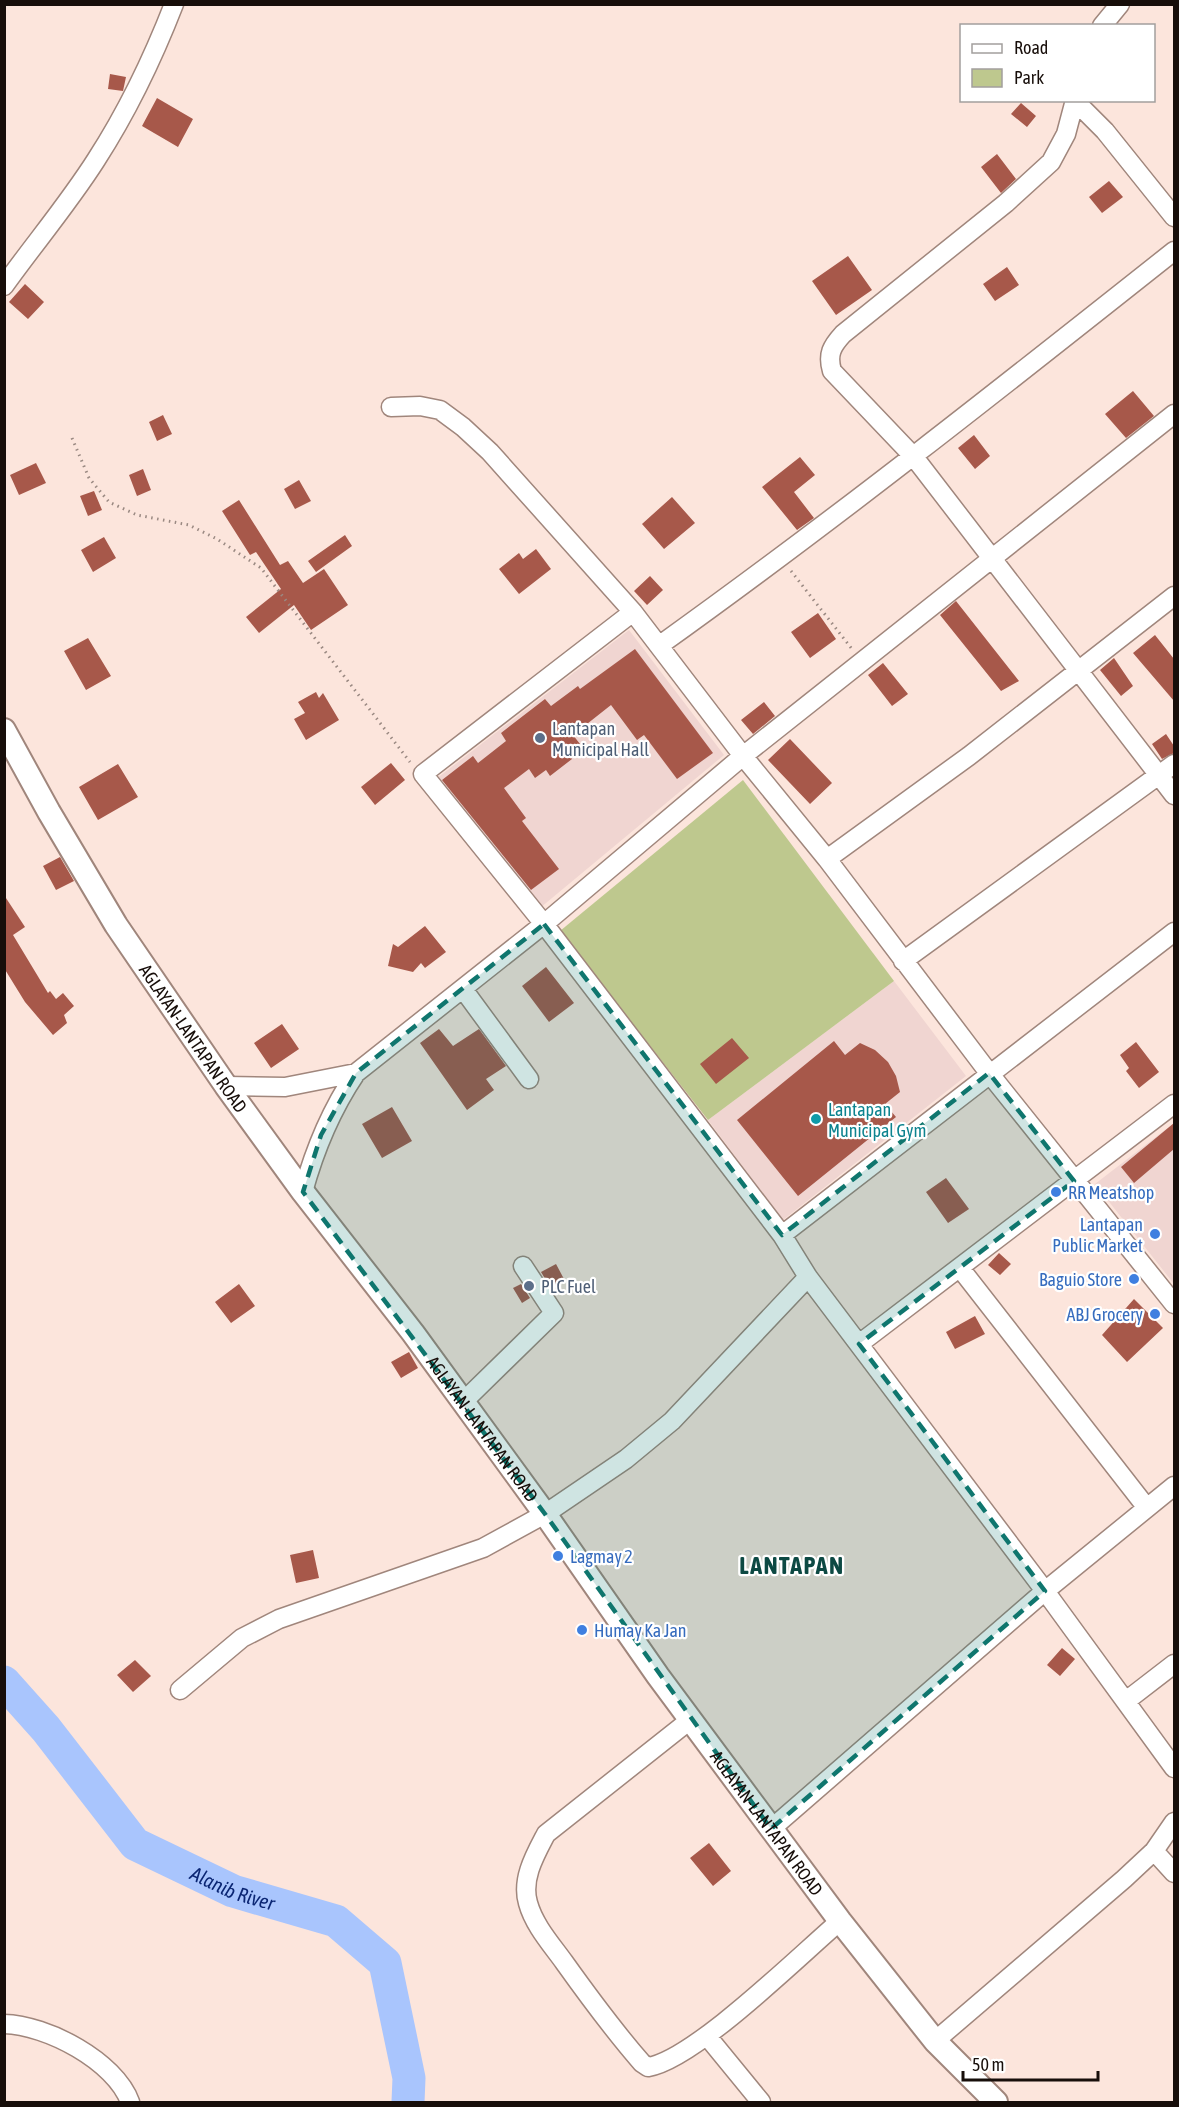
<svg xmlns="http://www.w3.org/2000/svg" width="1179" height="2107" viewBox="0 0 1179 2107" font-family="'Asap Condensed',sans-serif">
<rect width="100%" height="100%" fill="#fce5dc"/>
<path fill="#f0d5d1" d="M629,630L724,755L540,908L436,779Z
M894,981L966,1076L783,1220L708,1120Z
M1174,1123V1284L1095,1184Z"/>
<path fill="#bec88e" d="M743,780L894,981L708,1120L560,931Z"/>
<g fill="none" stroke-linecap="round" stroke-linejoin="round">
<path stroke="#a9c5fd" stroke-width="33" id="s1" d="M4,1682L46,1729L135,1844L233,1891L336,1921L385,1963L409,2078L408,2102"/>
</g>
<path fill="#a7584a" d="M110,74L126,77L123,91L108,89Z
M157,98L193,119L178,147L142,126Z
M1021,103L1036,116L1027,127L1011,114Z
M997,154L1016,179L1001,193L981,167Z
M1109,181L1123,197L1102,213L1089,197Z
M848,256L872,290L836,315L812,281Z
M1007,267L1019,285L995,301L983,284Z
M25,284L44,302L28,319L9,302Z
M1133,391L1154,416L1126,438L1105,414Z
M163,415L172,434L157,441L149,422Z
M974,435L990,456L975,469L958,448Z
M800,457L815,475L794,492L814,518L797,530L762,487Z
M36,463L46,483L19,495L10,475Z
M143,469L151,490L137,496L129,475Z
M299,480L311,501L295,509L284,489Z
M94,491L102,510L88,516L80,496Z
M672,497L695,523L664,549L642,524Z
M239,500L280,565L288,561L303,583L324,569L348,605L311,630L294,605L259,633L246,617L281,589L256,552L250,555L222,511Z
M345,535L352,546L316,572L308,561Z
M104,537L116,558L93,572L81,550Z
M536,549L551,569L519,594L499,569L519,553L523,559Z
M650,576L663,590L647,605L634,591Z
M956,601L1019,681L1001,691L940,615Z
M818,613L836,639L810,658L791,632Z
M1155,635L1174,659V701L1133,653Z
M88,638L111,676L86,690L64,651Z
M635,649L713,753L677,779L644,735L637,740L611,705L573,735L580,744L568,753L572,759L550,776L546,770L535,778L529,769L504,788L526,818L522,821L559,869L531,890L442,780L473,756L478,763L506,741L501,733L545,699L551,706L578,686L580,689Z
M1114,658L1133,686L1121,696L1100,670Z
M883,663L908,694L892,706L868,675Z
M316,692L319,698L323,693L339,720L306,740L294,719L305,713L298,702Z
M764,702L775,716L753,734L741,720Z
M1166,734L1174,746V753L1162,759L1152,744Z
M790,739L832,783L810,804L768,760Z
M391,763L405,780L375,805L361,787Z
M118,764L138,797L98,820L79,787Z
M60,857L74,881L56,890L43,866Z
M4,895L25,927L13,935L48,993L50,991L56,999L63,993L74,1006L64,1015L67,1023L53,1035L25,1002L4,968Z
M425,926L446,952L425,968L421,963L413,972L388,966L393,944L398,947Z
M546,967L574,1003L549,1022L522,986Z
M282,1024L299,1049L271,1068L254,1043Z
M439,1029L453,1046L479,1029L506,1066L486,1079L494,1090L467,1110L420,1043Z
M732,1038L749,1058L716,1084L700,1064Z
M834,1041L845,1055L860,1043L875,1050L888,1062L896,1076L900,1092L885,1104L896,1117L798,1196L737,1120Z
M1136,1042L1159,1072L1139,1088L1126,1071L1129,1068L1120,1055Z
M392,1107L412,1141L382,1158L362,1124Z
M1174,1123V1149L1134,1183L1121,1167Z
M946,1178L969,1209L948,1223L926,1192Z
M999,1253L1011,1264L1000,1275L988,1265Z
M556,1264L564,1279L550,1287L541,1272Z
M239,1284L255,1306L231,1323L215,1302Z
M521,1284L530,1298L522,1303L513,1288Z
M1134,1299L1163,1328L1127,1362L1102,1335Z
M975,1316L985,1334L955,1349L946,1332Z
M409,1352L418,1368L401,1378L391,1362Z
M313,1550L319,1578L296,1583L290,1555Z
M1062,1648L1075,1659L1060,1676L1047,1665Z
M135,1660L151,1676L133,1692L117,1675Z
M709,1843L731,1871L713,1886L690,1858Z"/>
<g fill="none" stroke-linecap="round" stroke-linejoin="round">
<defs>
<path id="minor" d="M1102,26L1120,4
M1075,100L1066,134L1051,162L1006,203L843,334C832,346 827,354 832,371L914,457L1174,795
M1076,102L1105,131L1174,217
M4,286C34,244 68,204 96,160C127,112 153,58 174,4
M391,407L420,406L440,410L463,427L490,452L633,612L743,756L827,859L989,1073L1174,1304
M633,612L423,774L544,924L782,1235L808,1277L1045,1591L1174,1768
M660,645C836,519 1005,385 1174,251
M827,859L969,756L1174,596
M903,961L1174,764
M463,989L529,1079
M226,1086L285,1087L356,1073
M303,1192C315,1148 331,1110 356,1073L544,924L743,756L1174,414
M782,1235L1174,932
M960,1268L1147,1508
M859,1344L1174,1104
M463,1402L554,1313L523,1266
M180,1690L242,1638L279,1619L483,1548L545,1514L626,1459L672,1421L808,1277
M1126,1701L1174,1664
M690,1720L546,1834C535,1855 521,1879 528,1903C534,1925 551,1944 564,1962C589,1997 614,2031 642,2063L648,2067C694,2060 800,1955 840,1921
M771,1829L1045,1591L1174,1486
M1154,1851L1174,1873
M4,2024C47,2025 115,2061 130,2102
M707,2036L761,2102
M935,2041L1124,1879L1154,1851L1174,1822"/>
<g id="major">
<path id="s2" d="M4,730L49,812L116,925L226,1086L303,1192L413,1333L545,1514L658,1676L840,1921L935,2041L996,2102"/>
</g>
</defs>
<use href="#minor" stroke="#a0867c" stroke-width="21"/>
<use href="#major" stroke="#a0867c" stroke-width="26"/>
<path stroke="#9a8982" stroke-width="3" stroke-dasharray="1.5 4.5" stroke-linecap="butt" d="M72,438L89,478L109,502L137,515L189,525L217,539L261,568L410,762
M791,571L852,649"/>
<use href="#minor" stroke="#fff" stroke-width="18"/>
<use href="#major" stroke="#fff" stroke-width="22"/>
</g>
<path fill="#0f766e" fill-opacity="0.2" stroke="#0f766e" stroke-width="4.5" stroke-dasharray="12 8" stroke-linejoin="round" d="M544,924L782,1235L989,1073L1074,1181L859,1344L1045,1591L771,1829L545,1514L303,1192L321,1135L356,1073Z"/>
<g fill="#5c6f8a" stroke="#fff" stroke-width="2">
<circle cx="540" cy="738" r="6"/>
<circle cx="529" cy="1286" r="6"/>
</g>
<circle fill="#0f9aa8" stroke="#fff" stroke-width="2" cx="816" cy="1119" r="6"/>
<g fill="#3f7fe0" stroke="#fff" stroke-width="2">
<circle cx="1056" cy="1192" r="6"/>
<circle cx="1155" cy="1234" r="6"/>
<circle cx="1134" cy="1279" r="6"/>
<circle cx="1155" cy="1314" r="6"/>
<circle cx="558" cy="1556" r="6"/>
<circle cx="582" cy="1630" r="6"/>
</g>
<g text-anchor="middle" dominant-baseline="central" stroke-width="4.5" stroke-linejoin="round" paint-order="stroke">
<g font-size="18" fill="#4e5e75" stroke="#fff" text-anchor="start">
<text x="552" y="728">Lantapan<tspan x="552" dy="21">Municipal Hall</tspan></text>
<text x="541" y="1286">PLC Fuel</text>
</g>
<g font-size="18" fill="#170e0a" stroke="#fff">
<text stroke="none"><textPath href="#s2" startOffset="362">AGLAYAN-LANTAPAN ROAD</textPath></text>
<text stroke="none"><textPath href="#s2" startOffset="848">AGLAYAN-LANTAPAN ROAD</textPath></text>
<text stroke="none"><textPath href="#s2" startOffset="1334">AGLAYAN-LANTAPAN ROAD</textPath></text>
</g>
<g font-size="18" fill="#0d838f" stroke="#fff" text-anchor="start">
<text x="828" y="1109">Lantapan<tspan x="828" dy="21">Municipal Gym</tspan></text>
</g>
<g font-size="18" fill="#366cbe" stroke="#fff" text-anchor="start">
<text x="1068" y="1192">RR Meatshop</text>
<text x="1143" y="1224" text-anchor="end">Lantapan<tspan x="1143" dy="21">Public Market</tspan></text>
<text x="1122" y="1279" text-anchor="end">Baguio Store</text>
<text x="1143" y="1314" text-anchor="end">ABJ Grocery</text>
<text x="570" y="1556">Lagmay 2</text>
<text x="594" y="1630">Humay Ka Jan</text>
</g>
<g font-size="20" font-style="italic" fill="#0b2674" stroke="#fff">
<text stroke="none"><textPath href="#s1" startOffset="316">Alanib River</textPath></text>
</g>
<g font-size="24" font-weight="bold" letter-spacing="1.5" fill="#0c4943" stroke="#fff">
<text x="792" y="1565">LANTAPAN</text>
</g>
</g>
<rect width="1179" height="2107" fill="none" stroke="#170e0a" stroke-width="12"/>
<rect x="960" y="24" width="195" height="78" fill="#ffffff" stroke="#a29f9d" stroke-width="1.5"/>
<rect x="972" y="44" width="30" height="9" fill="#ffffff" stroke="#a29f9d" stroke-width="1.5"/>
<text x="1014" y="54" font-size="18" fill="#170e0a">Road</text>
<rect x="972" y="69" width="30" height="18" fill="#bec88e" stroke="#a29f9d" stroke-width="1.5"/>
<text x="1014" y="84" font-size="18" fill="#170e0a">Park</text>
<path d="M963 2071v9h135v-9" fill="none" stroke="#170e0a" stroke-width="3"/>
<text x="972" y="2071" font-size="18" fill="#170e0a" stroke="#ffffff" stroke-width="4.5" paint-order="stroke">50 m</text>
</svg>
